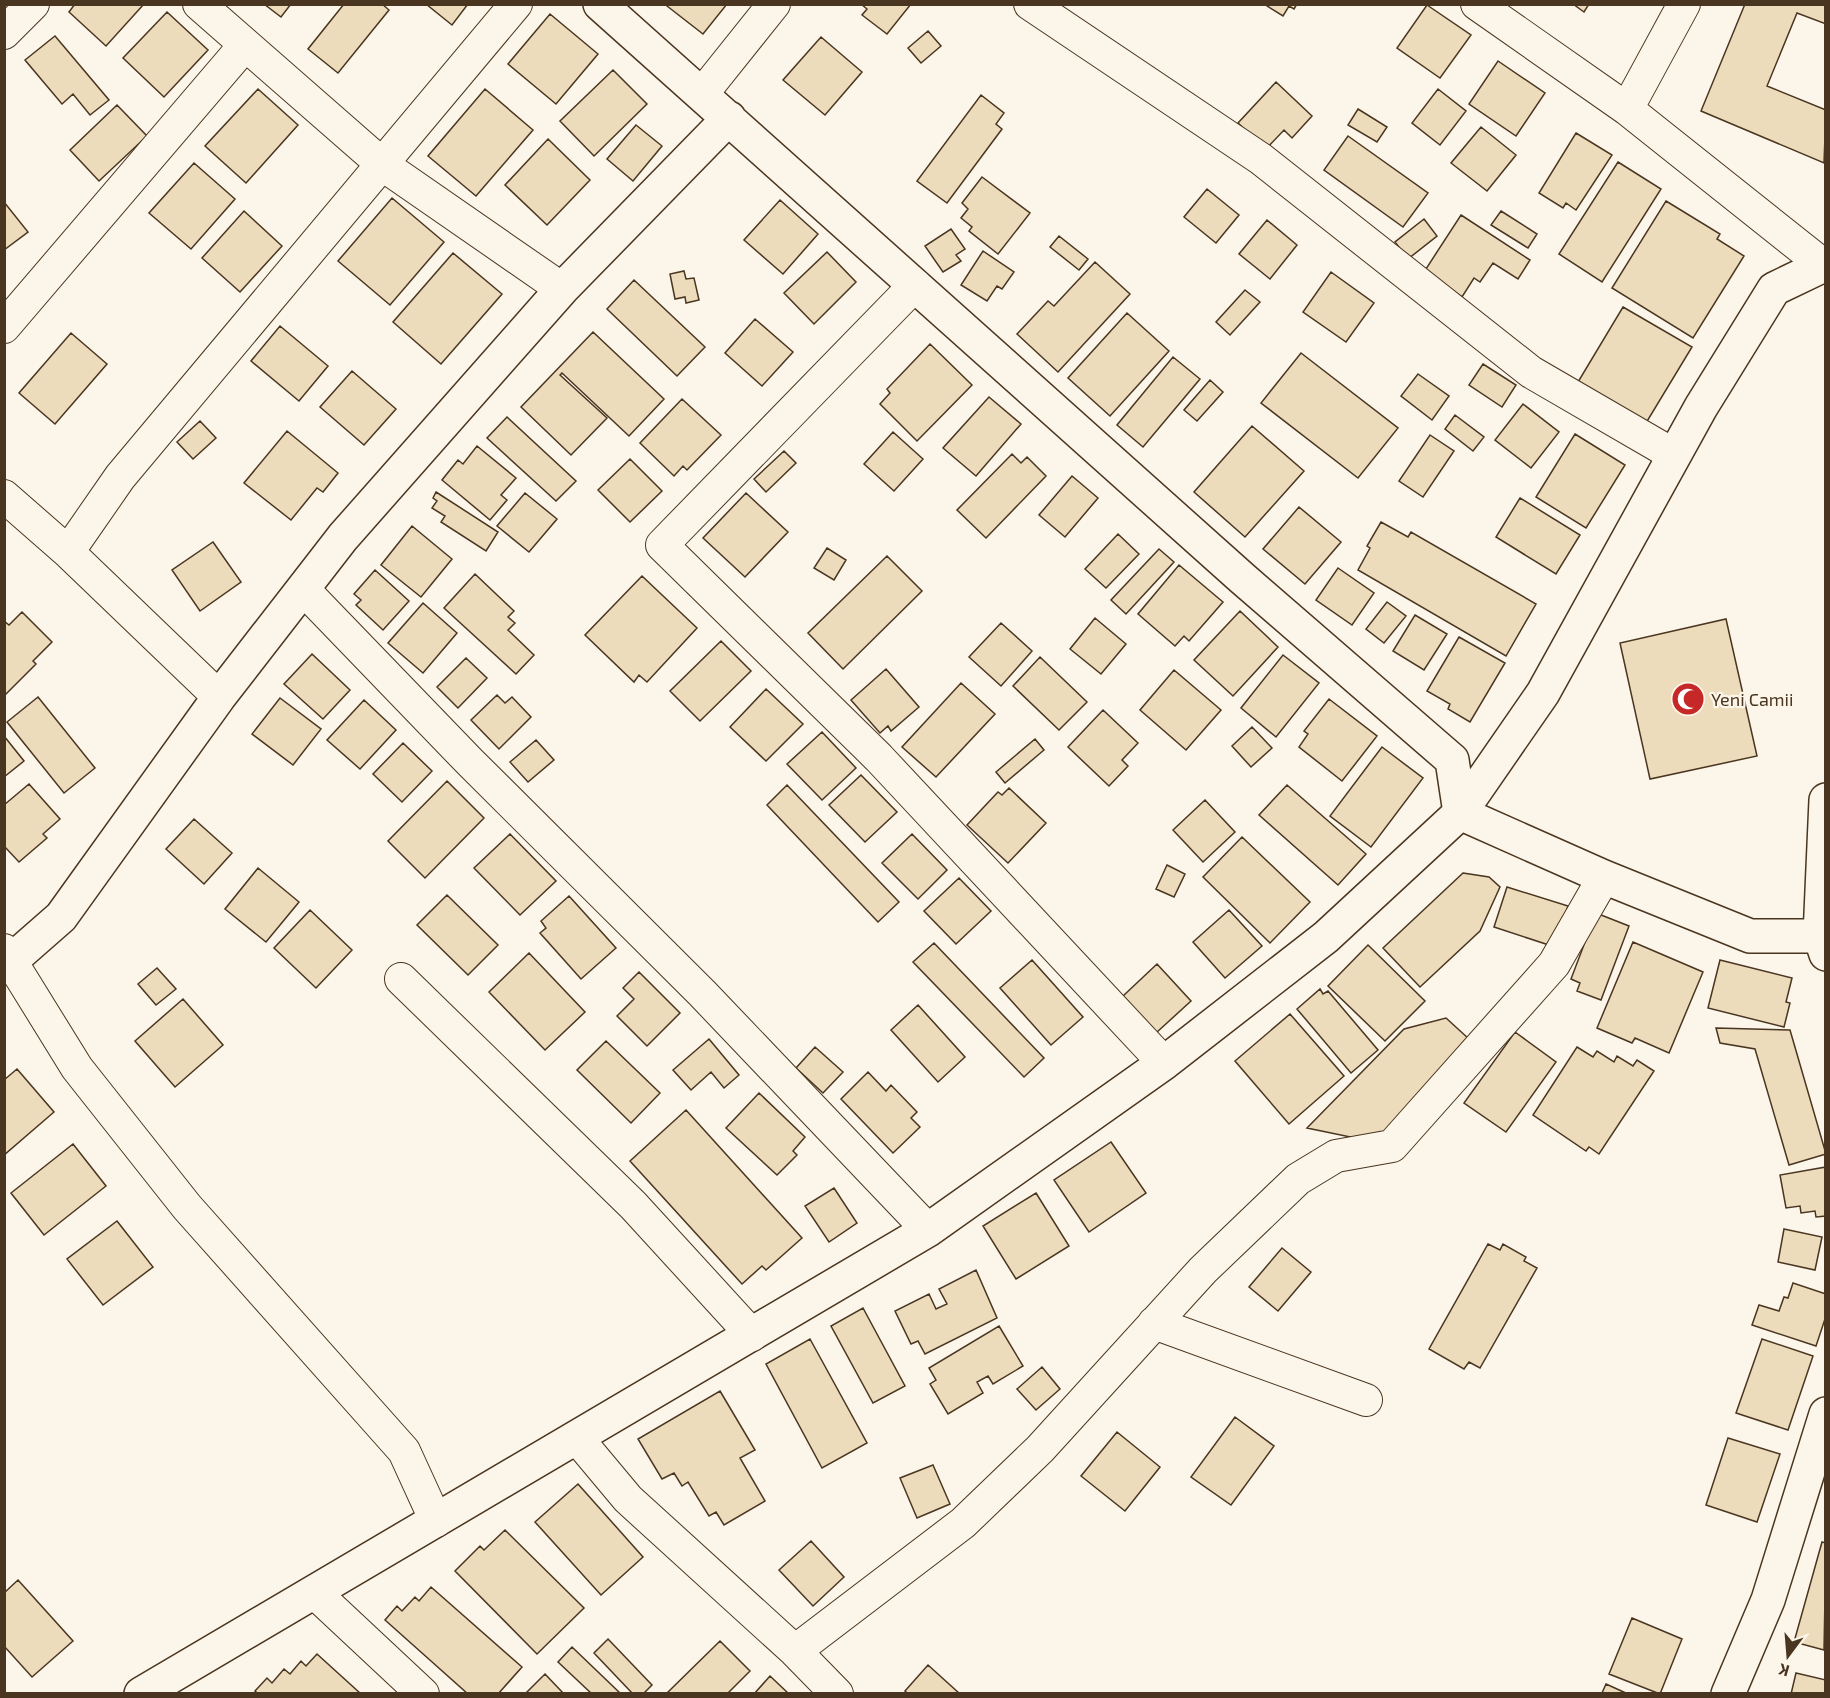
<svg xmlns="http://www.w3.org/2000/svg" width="1830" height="1698" viewBox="0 0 1830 1698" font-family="'Exo 2',sans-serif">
<rect width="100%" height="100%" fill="#fbf6e9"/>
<path fill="#ecdcbc" stroke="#4a3520" stroke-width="1.5" d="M75,4H144L106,46L69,12Z
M264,4H291L281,17Z
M344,4H382L389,10L338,73L308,49Z
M426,4H468L452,25Z
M669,4H727L703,34L667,6Z
M861,4H911L887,34L862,15L867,9Z
M1264,4H1297L1294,9L1289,6L1283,16Z
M1573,4H1589L1584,12Z
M1745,4H1826V24L1797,13L1767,86L1826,110L1824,163L1701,111Z
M1427,5L1471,35L1440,78L1397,48Z
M167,12L208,50L164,97L123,58Z
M550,14L598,54L556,104L508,64Z
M928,31L941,46L921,63L908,48Z
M55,36L109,100L90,115L73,94L62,104L25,60Z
M821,37L862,72L825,115L783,80Z
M1498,61L1545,93L1516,136L1469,104Z
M613,70L647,104L594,156L560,121Z
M1276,82L1312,116L1292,138L1284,130L1266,149L1238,123Z
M258,89L298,125L246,183L205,146Z
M485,89L533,130L476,196L428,156Z
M1438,89L1466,111L1440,145L1412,123Z
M981,95L1004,113L996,124L1002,129L947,203L917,181Z
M117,105L147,136L99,181L70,150Z
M1358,109L1387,127L1377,142L1348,125Z
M636,125L662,146L633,181L607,159Z
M1481,127L1516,155L1487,191L1451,163Z
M1576,133L1612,155L1576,210L1566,203L1563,208L1539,193Z
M1348,136L1428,193L1403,227L1324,170Z
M548,139L590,180L547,225L505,185Z
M1618,162L1661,189L1602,282L1559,254Z
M194,163L235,199L191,249L149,213Z
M982,177L1030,213L998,254L969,231L972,227L961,218L968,209L962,203Z
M1207,189L1239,215L1216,243L1184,217Z
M392,198L444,242L390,305L338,261Z
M780,200L818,234L783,274L744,240Z
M1666,201L1720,234L1717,239L1744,256L1693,338L1612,288Z
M4,202L28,232L4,250Z
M244,211L282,246L240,292L202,258Z
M1501,211L1537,234L1528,248L1491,225Z
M1461,215L1530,260L1518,279L1493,263L1480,282L1474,278L1462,297L1424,272Z
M1424,219L1437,236L1408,259L1395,242Z
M1267,220L1297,245L1270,279L1239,254Z
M951,229L965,249L956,255L961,261L943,272L925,246Z
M1059,236L1088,259L1079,270L1050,247Z
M983,251L1014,272L1002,289L997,286L987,301L961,285Z
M827,252L856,282L814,324L784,293Z
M453,253L502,294L441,364L393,322Z
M1095,262L1130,294L1058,372L1017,334L1048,301L1054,306Z
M684,271L686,279L694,278L699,300L686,303L685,297L675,299L670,274Z
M1331,272L1374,303L1346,342L1303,312Z
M634,280L705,347L677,376L607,309Z
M1245,290L1260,302L1230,335L1216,322Z
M1623,307L1692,347L1643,428L1575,387Z
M1127,313L1169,351L1110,416L1068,378Z
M755,319L793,352L762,386L725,353Z
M280,326L328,366L299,401L251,361Z
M593,332L664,399L629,436L562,373L560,375L607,418L571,455L521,407Z
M71,333L107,364L55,424L19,393Z
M930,344L972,385L917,441L880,404L890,393L887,389Z
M1301,353L1398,428L1358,478L1261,403Z
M1173,357L1200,379L1143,447L1117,425Z
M1483,364L1516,385L1502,407L1469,385Z
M352,371L396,409L364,445L320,407Z
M1418,374L1449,396L1432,420L1401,396Z
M1210,380L1223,392L1197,421L1184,410Z
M989,397L1021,424L976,476L943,448Z
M682,399L721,435L687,470L683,466L674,476L640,443Z
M1523,404L1559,432L1531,468L1495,440Z
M1455,415L1484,437L1473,451L1445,429Z
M507,417L576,481L556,501L487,438Z
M200,421L216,438L193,459L177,442Z
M1252,426L1304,471L1245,537L1194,492Z
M287,431L338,473L323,492L317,488L291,520L244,483Z
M893,432L923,459L894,491L864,464Z
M1575,434L1625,465L1586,528L1536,497Z
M1430,435L1454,451L1423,497L1399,481Z
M477,446L516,478L501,495L507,500L490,520L442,480L458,460L463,464Z
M784,451L796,463L766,492L754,479Z
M1012,454L1021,463L1027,457L1046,476L986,538L957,510Z
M630,459L662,491L630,522L598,490Z
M1072,476L1098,498L1065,537L1039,515Z
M436,492L498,532L486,551L441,522L445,516L432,508L437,501L433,498Z
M525,493L557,519L529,552L497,526Z
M746,493L788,532L745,577L703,538Z
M1520,498L1580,535L1556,574L1496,537Z
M1299,507L1341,542L1305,584L1263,549Z
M1381,522L1408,537L1411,532L1536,604L1506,656L1358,570L1370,548L1367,546Z
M412,526L452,559L421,597L381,565Z
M1118,534L1139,554L1106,588L1085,569Z
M213,542L241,582L200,611L172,570Z
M827,548L846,560L834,580L814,568Z
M1159,549L1174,562L1126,614L1111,600Z
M887,556L922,591L843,669L808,633Z
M1179,565L1223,602L1189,641L1184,636L1175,646L1138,614Z
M1338,568L1374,593L1352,625L1316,600Z
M375,570L409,601L383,630L356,605L361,600L354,594Z
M475,574L514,611L508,617L515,623L508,630L534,655L516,674L444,608Z
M642,576L697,628L647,682L639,675L634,682L585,635Z
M1387,602L1406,616L1384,643L1366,629Z
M423,603L457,633L423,673L388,643Z
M1240,611L1278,647L1233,696L1194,660Z
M22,612L52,642L33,661L36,664L4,696V621L9,625Z
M1415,615L1447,634L1424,670L1393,651Z
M1095,618L1126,644L1101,674L1070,649Z
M1726,619L1757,756L1650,779L1620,643Z
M1001,623L1032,651L1001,686L969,657Z
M1459,637L1505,663L1470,722L1448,709L1450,704L1427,691Z
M721,641L751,671L700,721L670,691Z
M312,654L350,690L323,719L284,684Z
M1283,655L1319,683L1276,737L1241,708Z
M1040,657L1087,702L1059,730L1013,686Z
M466,658L487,678L458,708L437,687Z
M886,669L919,707L891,731L888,726L880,733L851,700Z
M1174,670L1221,710L1186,750L1140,710Z
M961,683L995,714L936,777L902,747Z
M766,689L803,724L766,761L730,727Z
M497,695L505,703L512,697L531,717L499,749L471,720Z
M38,697L95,768L64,793L7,722Z
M280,698L321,729L293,765L252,734Z
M1329,699L1377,736L1342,781L1299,747L1308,734L1304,731Z
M364,700L396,730L360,769L327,740Z
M1103,710L1138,743L1122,760L1128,766L1109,786L1068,747Z
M1252,727L1272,748L1251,767L1232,746Z
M822,732L856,768L822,800L787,764Z
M4,736L24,761L4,777Z
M1035,739L1044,750L1005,783L996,772Z
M536,740L554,760L528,782L510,762Z
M403,743L432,771L402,802L373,774Z
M1382,747L1423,778L1371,847L1330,816Z
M861,775L897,812L865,842L829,805Z
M447,781L484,818L425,878L388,841Z
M29,784L60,819L43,834L47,838L19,862L4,846V805Z
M787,785L899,902L878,922L767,805Z
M1287,785L1366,854L1338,885L1259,815Z
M1009,788L1046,823L1008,863L967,825L998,792L1002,795Z
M1205,800L1235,832L1203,862L1173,830Z
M194,819L232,853L204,884L166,849Z
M510,834L556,881L520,915L474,868Z
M912,834L947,870L918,899L882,863Z
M1242,837L1310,902L1270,943L1203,877Z
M1167,865L1185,874L1174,897L1156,889Z
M258,868L299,902L266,942L225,909Z
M1463,873L1489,877L1500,887L1480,931L1420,987L1383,948Z
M959,878L991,911L956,944L924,911Z
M1507,887L1568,906L1555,947L1494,927Z
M447,895L498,945L468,975L417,925Z
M569,896L616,948L581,979L540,933L546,928L541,921Z
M310,910L352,950L316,988L274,948Z
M1229,910L1262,946L1225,978L1193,942Z
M1596,913L1629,926L1601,1000L1577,991L1580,983L1571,979Z
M1633,942L1703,972L1669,1053L1635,1038L1632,1043L1597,1028Z
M934,943L1044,1058L1024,1077L913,962Z
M1368,945L1425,1001L1385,1041L1328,986Z
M529,953L585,1012L545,1050L489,992Z
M1032,960L1083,1017L1051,1045L1000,988Z
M1720,960L1792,978L1786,1002L1790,1003L1784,1027L1708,1008Z
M1157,964L1191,1001L1156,1033L1123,996Z
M157,968L176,989L156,1005L138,984Z
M639,972L680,1013L647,1046L617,1016L634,999L623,988Z
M1320,989L1323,994L1328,991L1378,1050L1351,1073L1297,1009Z
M183,999L223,1045L175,1087L135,1041Z
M918,1005L965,1057L938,1082L891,1030Z
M1290,1014L1344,1076L1289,1124L1235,1061Z
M1446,1018L1469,1039L1384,1144L1307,1128L1404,1029Z
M1716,1028L1790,1030L1826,1154L1789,1165L1755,1049L1720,1043Z
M1515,1032L1556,1062L1506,1132L1464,1103Z
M709,1039L739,1075L724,1088L711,1072L691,1090L673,1070Z
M606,1041L660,1093L631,1123L577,1070Z
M815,1047L843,1072L823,1093L796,1068Z
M1577,1047L1593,1057L1597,1051L1614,1062L1617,1056L1633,1066L1637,1060L1654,1071L1599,1154L1589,1147L1586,1151L1533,1115Z
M17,1069L54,1112L4,1155V1080Z
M868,1072L886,1091L891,1085L917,1112L911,1118L920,1127L893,1153L841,1099Z
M759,1093L805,1137L793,1151L797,1155L777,1175L726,1128Z
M686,1110L802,1238L766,1270L762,1266L742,1284L630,1161Z
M1111,1142L1146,1193L1089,1232L1054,1180Z
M73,1144L106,1186L44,1235L11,1193Z
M1826,1167V1216L1816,1217L1815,1211L1801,1213L1800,1206L1786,1208L1780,1175Z
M834,1188L857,1223L829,1242L805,1206Z
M1036,1193L1069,1246L1016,1279L983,1226Z
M117,1221L153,1267L103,1305L67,1259Z
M1784,1229L1822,1237L1815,1270L1778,1262Z
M1488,1244L1500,1250L1503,1244L1526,1257L1524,1261L1537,1268L1480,1368L1469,1362L1464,1369L1429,1349Z
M1282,1248L1311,1272L1278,1311L1249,1287Z
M976,1270L997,1318L925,1354L918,1341L911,1344L895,1311L929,1294L936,1309L947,1304L939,1289Z
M1793,1283L1826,1294V1316L1816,1346L1752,1325L1759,1305L1779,1311L1784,1297L1788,1298Z
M863,1308L905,1386L873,1403L831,1326Z
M999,1326L1023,1366L993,1384L988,1376L977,1382L983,1393L948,1414L930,1384L936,1380L929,1368Z
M810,1339L867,1443L822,1468L766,1364Z
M1762,1339L1813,1356L1788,1430L1736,1413Z
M1042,1367L1060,1389L1036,1410L1017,1389Z
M720,1391L755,1450L740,1458L765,1501L724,1525L716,1512L709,1516L688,1482L682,1486L674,1473L662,1479L638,1439Z
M1235,1417L1274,1446L1231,1505L1191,1477Z
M1117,1432L1160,1467L1125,1511L1081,1476Z
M1728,1438L1780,1454L1757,1522L1706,1505Z
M933,1465L950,1504L917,1518L900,1478Z
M578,1484L643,1557L601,1595L535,1522Z
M505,1530L584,1608L537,1654L455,1571L480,1546L484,1550Z
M811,1541L844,1577L813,1606L779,1570Z
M1822,1542L1826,1543L1824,1650L1794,1642Z
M18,1580L73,1641L32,1677L4,1646V1593Z
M431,1587L522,1667L498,1694H468L385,1620L397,1606L402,1611L415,1597L419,1601Z
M1632,1618L1682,1639L1660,1694L1609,1674Z
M608,1639L652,1685L643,1694H633L594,1653Z
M720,1641L750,1671L727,1694H666Z
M572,1647L621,1694H592L558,1662Z
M317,1654L361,1694H258L255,1691L267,1678L272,1683L284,1669L290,1674L301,1661L306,1666Z
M928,1665L960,1694H908L905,1691Z
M1796,1673L1826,1680V1694H1791Z
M545,1674L564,1694H525Z
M770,1676L789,1694H754Z
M1606,1684L1628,1694L1602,1693Z"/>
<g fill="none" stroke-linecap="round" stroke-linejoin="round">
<defs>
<path id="street" d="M199,4L383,165L562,289
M1030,4L1261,159L1531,372L1674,455
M1477,4L1627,109L1823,265
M4,33L33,4
M702,94L774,4
M1627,109L1684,4
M915,285L662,545L879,758L1164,1063
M4,327L245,45
M4,496L68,552L219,697
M68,552L120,477L516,4
M304,590L470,762L702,993L928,1230
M4,950L77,1068L187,1207L404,1451L436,1521
M401,979L633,1205L752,1335
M1154,1323L1366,1400
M577,1438L628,1499L795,1651L837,1694
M314,1592L423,1694
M795,1651L963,1523L1040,1449L1203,1270L1298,1179L1336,1156L1392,1146L1554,964L1604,877"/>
<path id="secondary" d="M600,4L1242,578L1452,760L1460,813L1543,693L1701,407L1774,289L1826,264
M1826,800L1820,936L1826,954
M4,967L61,917L219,697L343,537L562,289L729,118
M141,1694L928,1230L1164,1063L1326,937L1460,813L1604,877L1750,936H1820
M1728,1694L1768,1600L1826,1414"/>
</defs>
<use href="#street" stroke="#4a3520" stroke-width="34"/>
<use href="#secondary" stroke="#4a3520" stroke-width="36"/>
<use href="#street" stroke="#fbf6e9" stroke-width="32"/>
<use href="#secondary" stroke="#fbf6e9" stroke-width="33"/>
</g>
<defs>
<symbol id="mosque-disc" viewBox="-11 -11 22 22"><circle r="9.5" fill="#c62828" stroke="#fbf6e9"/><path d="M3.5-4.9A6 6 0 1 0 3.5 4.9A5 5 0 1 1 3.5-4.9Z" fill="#fff"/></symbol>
</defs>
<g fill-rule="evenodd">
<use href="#mosque-disc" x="1669" y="680" width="38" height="38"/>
</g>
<g text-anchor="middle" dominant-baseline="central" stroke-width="4.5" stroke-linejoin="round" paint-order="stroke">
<g font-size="18" fill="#4a3520" stroke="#fbf6e9" text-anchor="start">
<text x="1711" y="699">Yeni Camii</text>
</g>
</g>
<rect width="1830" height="1698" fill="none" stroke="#4a3520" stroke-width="12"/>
<g transform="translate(1788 1656) rotate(196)" stroke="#fbf6e9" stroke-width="4.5" paint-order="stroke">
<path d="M0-4.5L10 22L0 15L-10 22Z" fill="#4a3520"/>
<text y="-9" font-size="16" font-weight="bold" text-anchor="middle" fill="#4a3520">K</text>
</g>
</svg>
